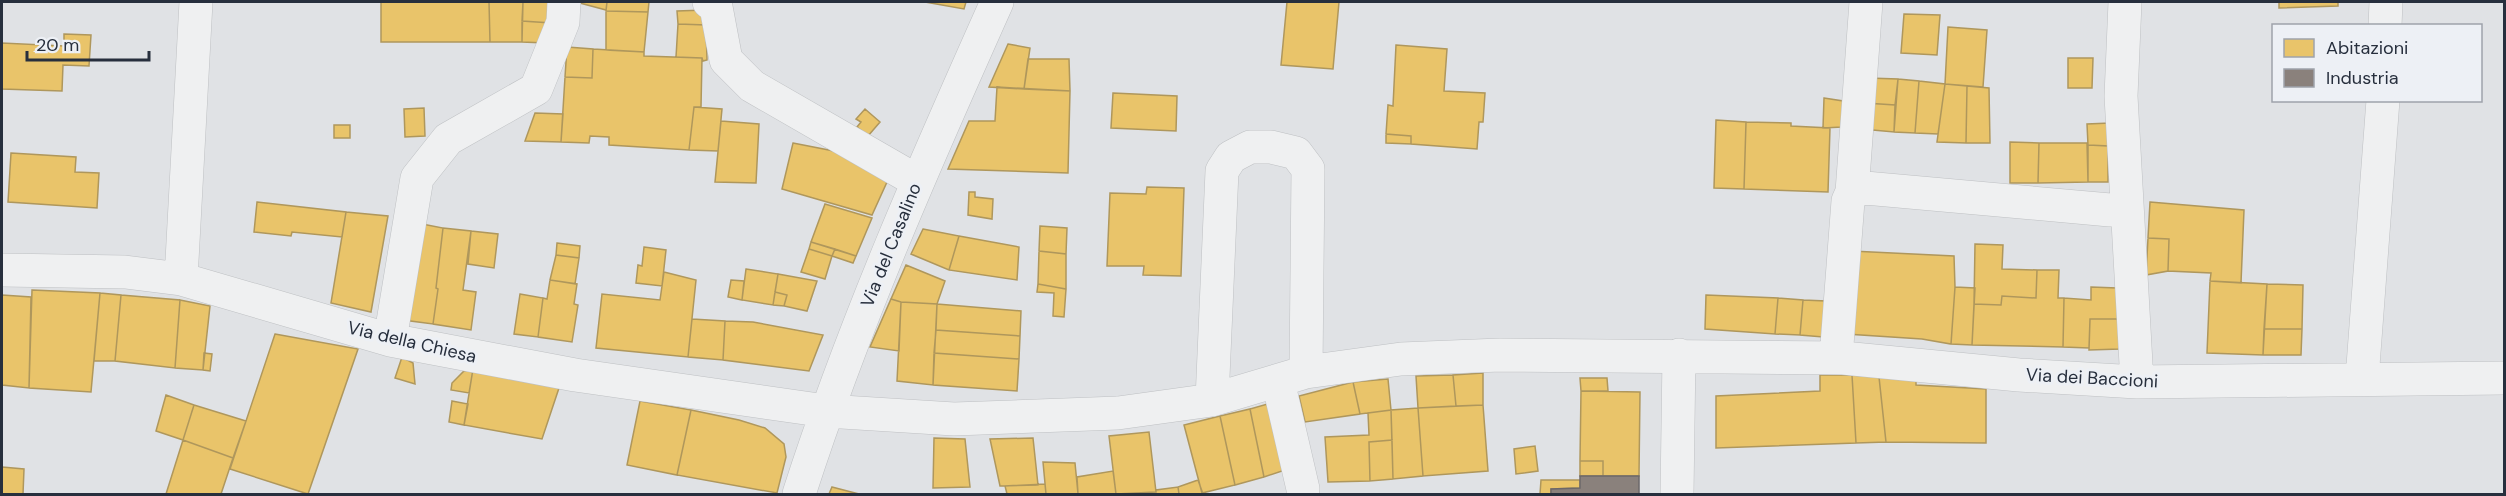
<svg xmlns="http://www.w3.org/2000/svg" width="2506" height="496" viewBox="0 0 2506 496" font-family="'DM Sans',sans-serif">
<rect width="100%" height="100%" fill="#e0e2e5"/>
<path fill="#e9c46a" stroke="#af975c" stroke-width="1.5" d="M381,2H489L490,42H381Z
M489,2H523L522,42H490Z
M523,2H554L551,23L522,21Z
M576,2H607L606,10Z
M607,2H649L648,12L606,11Z
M925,2H966L964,9Z
M1287,2H1339L1333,69L1281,65Z
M2279,2H2338V6L2279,8Z
M705,10L706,25L678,24L677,11Z
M606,11L648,12L644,52L606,50Z
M1904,14L1940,15L1937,55L1901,53Z
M522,21L551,23L545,43L522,42Z
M678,24L706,25L707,60L703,61L702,58L676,57Z
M1948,27L1987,30L1983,87L1945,84Z
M64,34L91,35L89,66L63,65L62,91L2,89V43L64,46Z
M1008,44L1030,48L1024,89L989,87Z
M1396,45L1447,49L1444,91L1485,93L1483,122H1479L1477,149L1411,144V136L1386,134L1388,105L1393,106Z
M567,47L593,49L592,78L565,77Z
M593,49L644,52V56L702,58L701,107H694L689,150L609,145V137L590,136L589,143L561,142L565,77L592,78Z
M2068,58H2093L2092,88H2068Z
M1028,59H1069L1070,91L1024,89Z
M1868,78L1898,79L1895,105L1865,103Z
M1898,79L1919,81L1915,133L1894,132Z
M1919,81L1945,84L1938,134L1915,133Z
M1945,84L1967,86L1966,143L1937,142Z
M1967,86L1989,88L1990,143H1966Z
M997,87L1070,91L1068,173L948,169L969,121H995Z
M1113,93L1177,96L1176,131L1111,128Z
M1824,98L1843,101L1842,127L1823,128Z
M1865,103L1895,105L1894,132L1862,129Z
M694,107L722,109L718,151L689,150Z
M424,108L425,136L405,137L404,109Z
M865,109L880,122L868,136L857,127L861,122L856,119Z
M535,113L563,114L561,142L525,141Z
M1716,120L1746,122L1744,189L1714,188Z
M721,121L759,124L756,183L715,182Z
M1746,122L1791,123V126L1830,128L1828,192L1744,189Z
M2110,123V146L2088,145L2087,124Z
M334,125H350V138H334Z
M1386,134L1411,136V144L1386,143Z
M2010,142L2039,143L2038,183H2010Z
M793,143L844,153L887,182L872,215L782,189Z
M2039,143H2087L2088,182L2038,183Z
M2088,145L2108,146V182H2088Z
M11,153L76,157L75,172L99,173L97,208L8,202Z
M1147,187L1184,188L1181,276L1143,275L1144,266H1107L1110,193L1146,194Z
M969,192H975V197L993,199L992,219L968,215Z
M257,202L346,212L342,237L292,232L291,236L254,232Z
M2150,202L2244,210L2241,283L2210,281L2211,273L2168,271L2169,239L2148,238Z
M825,204L872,218L856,256L811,242Z
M346,212L388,216L371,312L331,303Z
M417,223L443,228L436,288L438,289L433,324L403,320Z
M1040,226L1067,228L1066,254L1039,251Z
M443,228L471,231L463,290L476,292L471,330L433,324L438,289L436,288Z
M923,229L959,236L949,270L911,254Z
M471,231L498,234L494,268L468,264Z
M959,236L1019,247L1017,280L949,270Z
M2148,238L2169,239L2168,271L2146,275Z
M811,242L835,249L832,256L809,249Z
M557,243L580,246L579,258L556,255Z
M1975,244L2003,245L2002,269L2037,270L2036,298L2002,296L2001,305L1974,304Z
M644,247L666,250L662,286L636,283L638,265L642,266Z
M809,249L832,256L825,279L801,272Z
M835,249L856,256L853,263L832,256Z
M1039,251L1066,254V289L1038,284Z
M1851,251L1954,256L1955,287L1951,344L1922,339L1846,334Z
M556,255L579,258L575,284L550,280Z
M906,265L945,281L937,304L901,302L891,299Z
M746,269L778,274L773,305L742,300Z
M2037,270H2059L2058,298H2064L2063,347L1972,345L1974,304L2001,305L2002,296L2036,298Z
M664,272L696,280L688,357L596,348L602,294L660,300Z
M778,274L817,281L807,311L784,306L787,295L775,292Z
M550,280L577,284L574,304L578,305L572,342L538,337L543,298L547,299Z
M731,280L744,281L742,300L728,297Z
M2210,281L2267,284L2263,355L2207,353Z
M1038,284L1066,289L1064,317L1053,316L1054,293L1037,292Z
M2267,284L2303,285L2302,329H2264Z
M1955,287L1975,288L1972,345L1951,344Z
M2091,287L2117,288L2121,319H2090L2089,348L2063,347L2064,298L2091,300Z
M32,290L100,293L91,392L29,388Z
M775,292L787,295L784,306L773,305Z
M100,293L121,295L115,361H94Z
M520,294L543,298L538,337L514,334Z
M2,295L31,297L29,388L2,385Z
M121,295L180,300L175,368L115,361Z
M1706,295L1778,298L1775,334L1705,329Z
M1778,298L1803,300L1800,335L1775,334Z
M891,299L901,302L899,351L870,347Z
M180,300L210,306L203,370L175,368Z
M1803,300L1826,301L1823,337L1800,335Z
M901,302L937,304L933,385L897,381Z
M937,304L1021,311L1020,336L936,330Z
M692,319L725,321L723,360L688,357Z
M2090,319H2121L2120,349L2089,350Z
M725,321L753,322L823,335L809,371L723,360Z
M2264,329H2302L2301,355H2263Z
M936,330L1020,336L1019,359L934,353Z
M275,334L358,349L308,494L230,469Z
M204,353L212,354L210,371L203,370Z
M934,353L1019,359L1017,391L933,385Z
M402,357L413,363L415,384L395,378Z
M473,369L469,393L451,390L452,383L464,371Z
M473,369L560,385L542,439L464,425Z
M1483,373V405L1456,406L1453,375Z
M1453,375L1456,406L1418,408L1416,376Z
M1820,375H1852L1856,443L1716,448V396L1820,391Z
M1852,375L1879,377L1886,442L1856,443Z
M1879,377L1916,379V385L1986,389V443L1886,442Z
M1580,378H1607L1608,391H1581Z
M1388,379L1391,410L1360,414L1353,382Z
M1353,382L1360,414L1305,422L1299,396Z
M1581,391L1640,392L1639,476H1603V461H1580Z
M166,395L194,405L183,440L156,431Z
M452,401L468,404L464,425L449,422Z
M640,401L691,410L677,475L627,465Z
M1275,402L1288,469L1264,477L1250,409Z
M194,405L246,421L233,458L183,440Z
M1483,405L1488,471L1423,476L1418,408Z
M1418,408L1423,476L1393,479L1391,410Z
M1250,409L1264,477L1235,485L1220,416Z
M691,410L739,420L765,428L784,444L786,457L777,493L677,475Z
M1391,410L1392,440L1369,442L1370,481L1328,482L1325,437L1369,435L1368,413Z
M1220,416L1235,485L1202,493L1184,425Z
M1149,432L1156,492L1116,494L1109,436Z
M934,438L965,439L970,487L933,488Z
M1033,438L1038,485L1000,486L990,439Z
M183,440L233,458L221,494H166Z
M1392,440L1393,479L1370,481L1369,442Z
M1535,446L1538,471L1516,474L1514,449Z
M1580,461H1603V476H1580Z
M1043,462L1075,463L1078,494H1046Z
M2,467L24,469L23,494H2Z
M1113,471L1116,494H1078L1077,477Z
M1198,480L1203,494H1179L1178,487Z
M1541,480H1580V488L1551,489V494H1540Z
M1045,484L1046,494H1007L1005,486Z
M832,487L859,494H829Z
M1178,487L1179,494H1147L1156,492V490Z"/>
<path fill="#8a817c" stroke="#6c6869" stroke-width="1.5" d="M1580,476H1639V494H1551V489L1580,488Z"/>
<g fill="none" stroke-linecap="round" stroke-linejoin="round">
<defs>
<path id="minor" d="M709,2L716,7L726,60L752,86L917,181
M2125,2L2121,96L2137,382
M2385,26L2386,2
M1852,192L1865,188L2110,210
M2,270L125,272L181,279L390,340L575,375L826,411L954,419L1118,413L1212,400L1306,372L1401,359L1500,355L1843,358L2019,375L2137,382L2504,378
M181,279L196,2
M390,340L417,178L448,139L536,89L563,22L564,2
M1836,358L1848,201L1852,192L1866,2
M2362,379L2383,100
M1278,381L1303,489
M1212,400L1222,171L1231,157L1250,147H1271L1296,153L1308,169L1306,372
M799,494C853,326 925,163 997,2
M1677,494L1679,355"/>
</defs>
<use href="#minor" stroke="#bec0c3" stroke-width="34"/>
<use href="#minor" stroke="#eff0f1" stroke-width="33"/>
</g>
<g text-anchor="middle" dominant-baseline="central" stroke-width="6" stroke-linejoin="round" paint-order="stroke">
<g font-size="18" fill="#272f3d" stroke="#edf0f5">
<text transform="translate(891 245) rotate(-68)">Via del Casalino</text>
<text transform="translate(412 342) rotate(13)">Via della Chiesa</text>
<text transform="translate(2092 378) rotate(3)">Via dei Baccioni</text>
</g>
</g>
<rect width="2506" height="496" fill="none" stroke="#272f3d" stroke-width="6"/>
<rect x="2272" y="24" width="210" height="78" fill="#edf0f5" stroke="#9ea3ab" stroke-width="1.5"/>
<rect x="2284" y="39" width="30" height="18" fill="#e9c46a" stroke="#9ea3ab" stroke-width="1.5"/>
<text x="2326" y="54" font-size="18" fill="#272f3d">Abitazioni</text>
<rect x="2284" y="69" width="30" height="18" fill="#8a817c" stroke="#9ea3ab" stroke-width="1.5"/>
<text x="2326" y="84" font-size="18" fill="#272f3d">Industria</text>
<path d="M27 51v9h122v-9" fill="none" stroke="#272f3d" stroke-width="3"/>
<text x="36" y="51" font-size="18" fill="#272f3d" stroke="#edf0f5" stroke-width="4.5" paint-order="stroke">20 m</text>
</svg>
